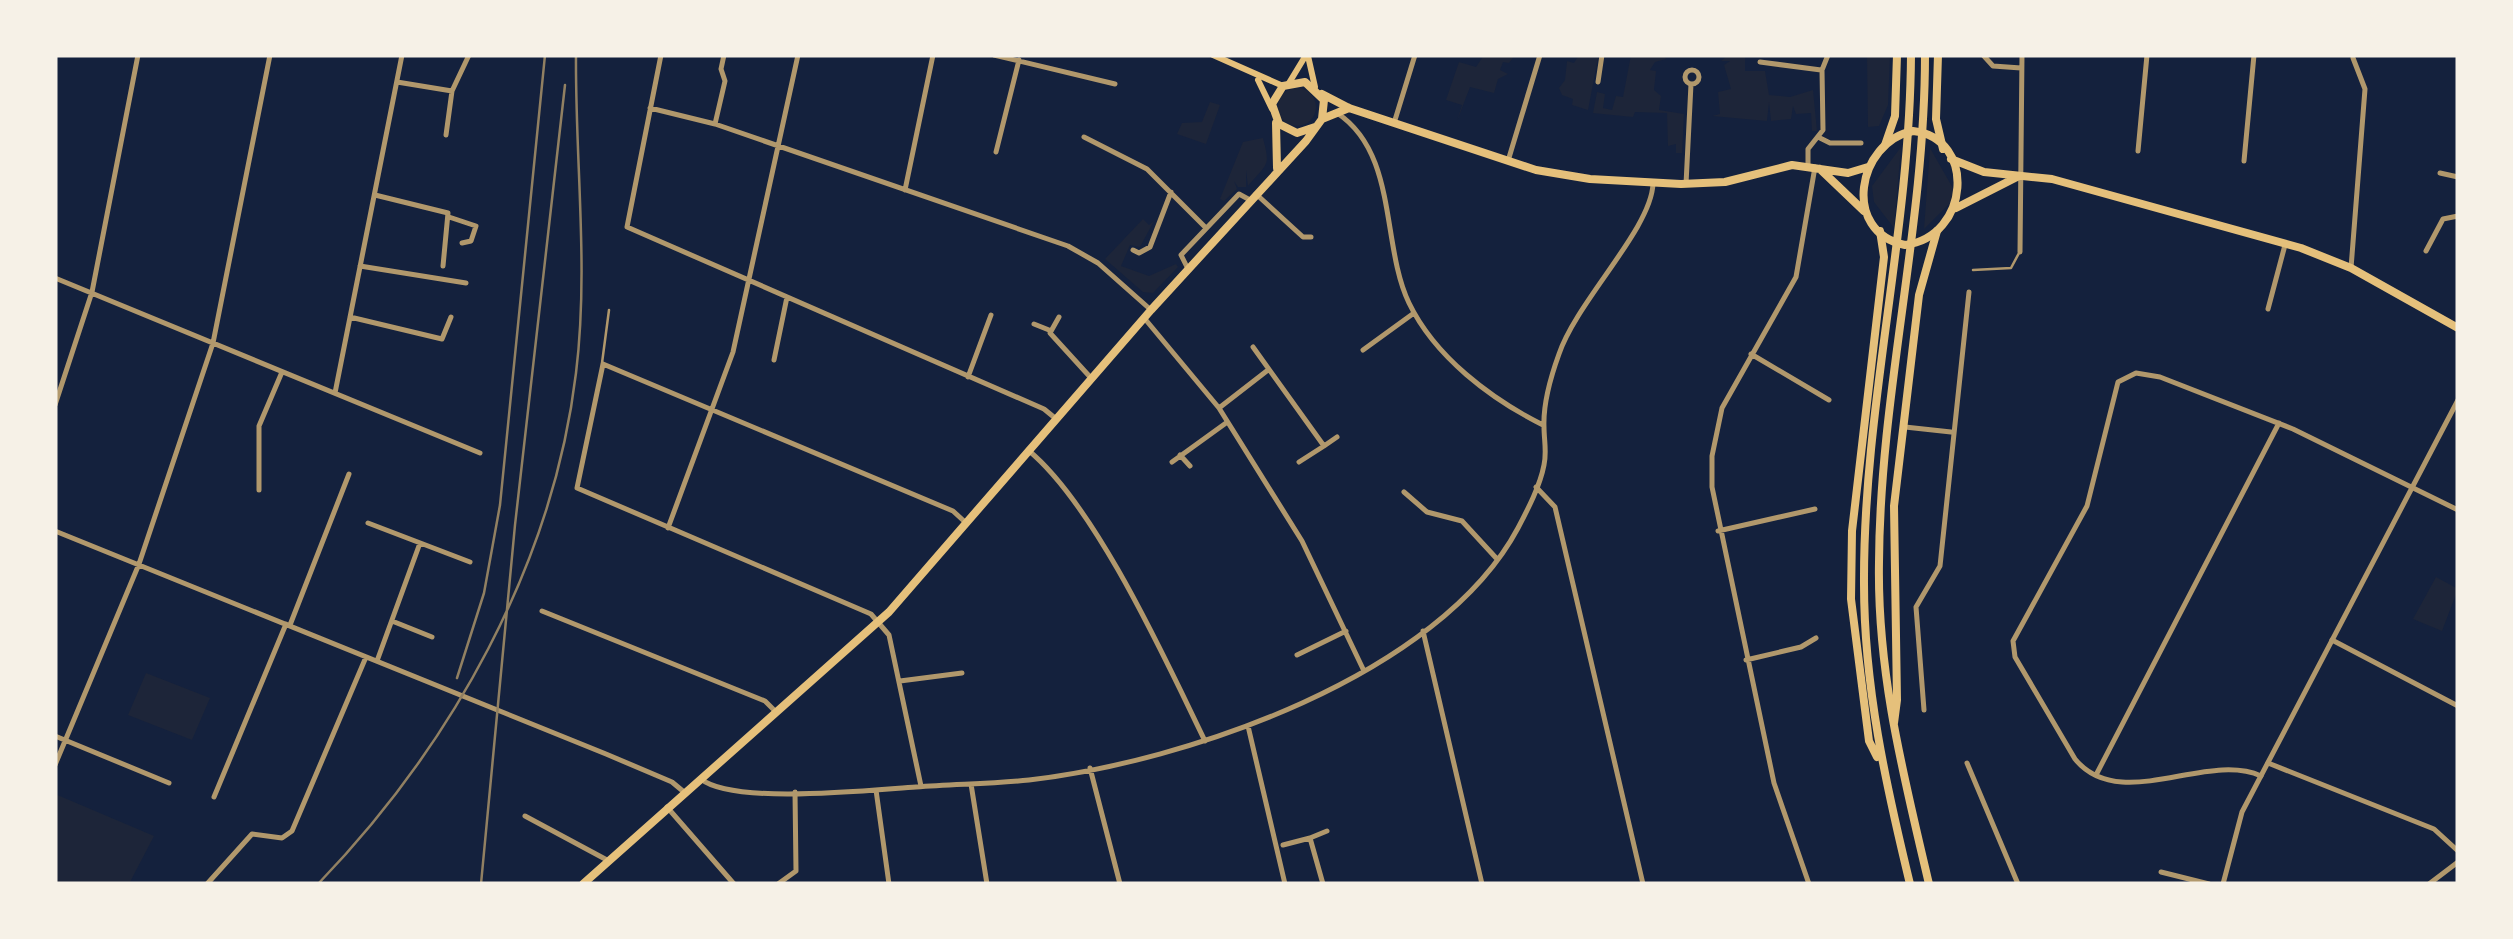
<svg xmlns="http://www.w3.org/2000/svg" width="2513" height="939" viewBox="0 0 2513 939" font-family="'Open Sans',sans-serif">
<rect width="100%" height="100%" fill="#14213d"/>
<path fill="#1d2539" d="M1484,55H1515L1509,63L1503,62L1500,70L1508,74L1498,79L1494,93L1470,87L1457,121L1462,105L1446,100L1459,62L1476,67Z
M1579,55L1598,58L1588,110L1572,105L1573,99L1562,95L1559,88L1565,80L1567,61L1574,63Z
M1631,55H1664L1666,59L1655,62L1650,70L1656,71L1654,90L1661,96L1659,110L1684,114L1682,153H1676V144L1668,146L1667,113L1635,112L1633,117L1593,113L1597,92L1605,94L1603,108L1612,110L1616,96L1623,97Z
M1728,55H1751L1745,57V71H1765L1769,95L1790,97L1813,90L1817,131H1812L1811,113L1796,114L1793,106L1791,119L1771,121L1769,102L1767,121L1712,116L1720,114L1718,92L1731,89L1724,65L1730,61H1721Z
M1867,55H1890L1888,105L1879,126L1868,127Z
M1278 107a19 19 0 1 1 38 0a19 19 0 1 1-38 0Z
M1210,102L1220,105L1206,144L1177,134L1182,123L1202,122Z
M1263,138C1270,166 1269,162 1248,186L1246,170V187H1238L1234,181L1237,189L1224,201L1220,199L1243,142Z
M1901,147L1894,228L1874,202L1872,186Z
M1930,148L1954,190L1951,202L1924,229Z
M1143,219L1149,225L1154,221L1140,247L1130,245L1121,266L1149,276L1176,264L1178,267L1153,293L1143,292L1105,259Z
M2436,577L2458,589L2442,631L2413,619Z
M146,673L210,698L192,740L128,715Z
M55,794L154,836L129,884H55Z"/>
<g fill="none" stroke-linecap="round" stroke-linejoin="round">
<path stroke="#b1986c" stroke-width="2.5" d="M1973,270L2011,268L2019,253
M602,363L609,310"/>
<path stroke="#b1986c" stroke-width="5" d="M661,55L627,227L1044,409L1055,418
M994,55L1115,84
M1983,55L1993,66L2021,68
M1760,62L1821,70
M1685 77a7 7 0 1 1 14 0a7 7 0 1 1-14 0Z
M397,82L452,91
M1598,82L1602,55
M650,108L715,124L1068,246L1098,263L1151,310
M1337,113C1398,153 1381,245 1409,303C1435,357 1491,399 1543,425
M1395,120L1415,55
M715,124L725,81L721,69L724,55
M446,135L452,91L469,55
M1084,137L1147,169L1205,227
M1820,138L1830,143H1861
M2138,151L2147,55
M996,152L1019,60
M1508,161L1540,55
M2244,161L2254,55
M1808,165V149L1823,130L1822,70L1828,55
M2440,173L2458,177
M1686,184L1691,84
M905,190L933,55
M1256,194L1303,237H1311
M375,195L448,213L443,266
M449,217L476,226L471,241L462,243
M1133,250L1139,253L1150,247L1171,192
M2426,251L2443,219L2458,216
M2020,252L2022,55
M360,266L466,283
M2351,268L2365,89L2353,58
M1188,269L1181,255L1239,194L1250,200
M55,278L480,453
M2268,309L2285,245
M350,317L442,339L451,317
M1059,317L1050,333L1091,378
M1145,319L1219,408L1302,541L1364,671
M1034,324L1049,330
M1253,347L1324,446L1299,462
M1363,350L1414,313
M1751,354L1829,400
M774,360L787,297
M968,377L991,315
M335,393L402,55
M55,405L92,292L138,55
M1219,408L1268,370
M1905,427L1951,432
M1324,446L1337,437
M1028,450C1096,506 1166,661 1205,741
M1180,455L1190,466
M1172,462L1226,423
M1536,487L1555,507L1643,884
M259,490V426L282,372
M1404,492L1427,512L1462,521L1497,559
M368,523L470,562
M668,528L733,352L798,55
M55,531L606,754L672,782L684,792
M1718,531L1815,509
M542,611L765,701L776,712
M392,621L432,637
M290,625L349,474
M1423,631L1482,884
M2332,640L2458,706
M1297,655L1346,631
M1746,660L1801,647L1816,638
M377,661L420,543
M900,681L962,673
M1924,710L1916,607L1940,566L1969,292
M1248,726L1285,884
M55,736L169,783
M1967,763L2018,884
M2268,763L2434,829L2458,851
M55,765L139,564L213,343L270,55
M1090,768L1120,884
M2096,775L2279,423
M2261,776C2206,751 2120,814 2075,759L2015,657L2013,641L2087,506L2118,382L2136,373L2160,377L2293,429L2458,510
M701,779C733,805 871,790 916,787C954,784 992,784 1029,780C1186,762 1439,676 1518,528C1528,509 1540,486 1544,465C1547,452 1544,440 1544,427C1543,404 1551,376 1559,354C1577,301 1651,229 1653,184
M971,784L987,884
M921,786L889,635L871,614L577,488L603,364L953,511L965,522
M876,790L889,884
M214,797L286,624
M667,807L734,884
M525,816L607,860
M1283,845L1310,838
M2161,872L2209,884
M207,884L252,834L282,838L292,831L366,657
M778,884L796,871L795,792
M1323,884L1310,838L1327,831
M1809,884L1774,783L1712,487V456L1722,408L1796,277L1815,167
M2429,884L2458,862"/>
<path stroke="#b1986c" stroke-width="5" d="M2223,884L2242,812L2458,400"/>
<path stroke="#e5c07b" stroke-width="6" d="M1213,55L1283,86
M1308,56L1315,87
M1258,80L1272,109
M1289,83L1306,55"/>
<path stroke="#e5c07b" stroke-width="8" d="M1322,94L1349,108L1536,170L1590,179L1681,184L1725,182L1792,165L1848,173L1868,167
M1322,119L1349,108
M1276,123L1277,168
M1913,131C1977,138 1970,237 1905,245C1841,232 1857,142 1913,131Z
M1951,159L1984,172L2052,179L2301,248L2351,268L2458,328
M1820,169L1864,211
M1956,208L2019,176
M583,884L889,612L1151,310L1306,141L1322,119L1324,100L1305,82L1283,86L1272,104L1279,124L1297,133L1315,127"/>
<path stroke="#e5c07b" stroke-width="8" d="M1925,55C1925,226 1880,392 1879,562C1877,674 1904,777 1929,884
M1938,55L1936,119L1943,149
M1885,145L1895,116L1897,55
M1894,723L1897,700L1894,506L1919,295L1937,231
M1877,757L1869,741L1851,599L1852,531L1884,257L1880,231
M1910,884C1886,785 1864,687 1864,584C1863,407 1910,233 1911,55"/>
<path stroke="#918062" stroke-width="2.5" d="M457,678L484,593L500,505L545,55
M318,884C451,746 553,565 576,373C589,268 575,160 576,55
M481,884L515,525L565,85"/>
</g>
<rect width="2513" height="939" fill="none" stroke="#f6f1e7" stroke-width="115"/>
</svg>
